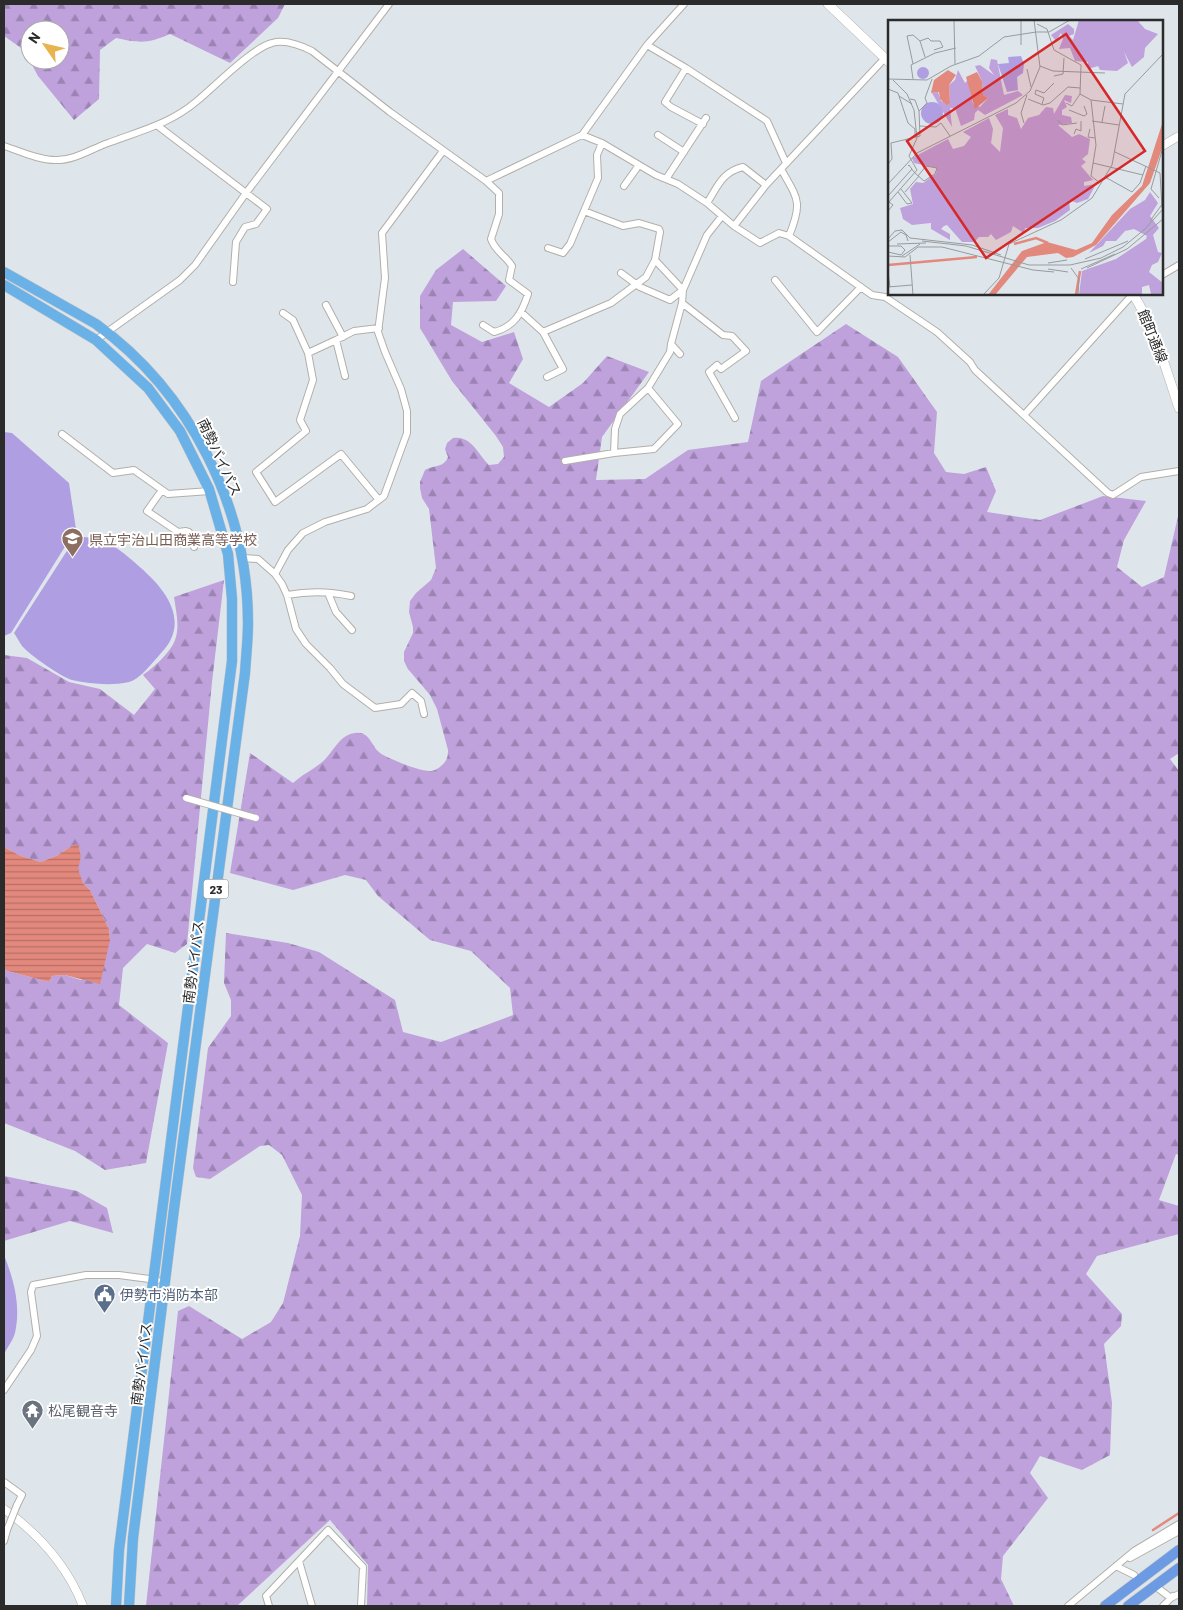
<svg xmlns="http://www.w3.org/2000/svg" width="1183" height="1610" viewBox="0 0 1183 1610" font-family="Barlow,'Noto Sans JP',sans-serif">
<defs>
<pattern id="forest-firs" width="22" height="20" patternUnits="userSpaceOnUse" patternTransform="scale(1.25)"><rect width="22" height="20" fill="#bfa1dc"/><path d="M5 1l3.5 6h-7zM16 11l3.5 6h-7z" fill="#9b83b3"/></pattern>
<pattern id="water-rules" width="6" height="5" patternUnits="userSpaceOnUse" patternTransform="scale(1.25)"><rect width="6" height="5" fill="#e3887c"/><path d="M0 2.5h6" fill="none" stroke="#b86f66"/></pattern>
</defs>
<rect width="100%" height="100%" fill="#dfe6eb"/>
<path fill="url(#forest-firs)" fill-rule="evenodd" d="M4,4H285L278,18L230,63L170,34C147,44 140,43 116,38L100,50L99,99L74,120L38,76L24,50L4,36ZM30,30H60V60H30Z
M463,249L506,286L496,301L453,302L451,325L482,342L514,332L523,359L509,383L549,407L583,383L607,356L649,372L602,437L596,480L645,479L688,450L748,442L761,381L846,324L898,357L937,412L934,453L946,472L964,474L986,467L996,491L987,512L1040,520L1103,496L1146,501L1124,540L1117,567L1142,587L1164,577L1179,512V753L1170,759L1179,771V1155L1176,1154L1159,1200L1179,1206V1234L1097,1256L1086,1274L1122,1314L1121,1326L1104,1344L1112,1403L1110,1455L1082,1470L1040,1456L1030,1473L1048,1498L1003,1556L1001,1579L1014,1606H367L368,1565L330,1520L237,1606H146L178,1311L189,1306L242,1339L271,1322L283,1303L300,1236L302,1195L282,1155L269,1145L260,1146L210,1179L196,1177L193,1168L208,1048L231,1016V1000L224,983L226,933L288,943L319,952L395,1000L403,1032L441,1042L513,1015L510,988L471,951L430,940L378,896L366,880L345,875L293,890L230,873L250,753L293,783C303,774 311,771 321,763C333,754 338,735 355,733C370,731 371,746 380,753C389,759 421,772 431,771C434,771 439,768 441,766C447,761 448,757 448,750L437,709L430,695L408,669L404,661V652L413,633V627L409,612L410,601L416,593L431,580L436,568L429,509L422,498L420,488V482L425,470C433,465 444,468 448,457L445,449L447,443L453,438C471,435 478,454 489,465L498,464L504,457L503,447L496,436L452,381L420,328V296L436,270Z
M224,580L212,682L187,944L175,953L147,944L123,968L119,1005L168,1043L146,1163L105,1170L75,1151L4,1123V970L49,982L52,976L65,975L81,980L110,939L109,929L90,890L83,883L77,869L81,857L73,845L58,855L41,862L21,856L4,847V655L27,658L69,682L100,689L134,715L155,689L143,675C153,668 171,652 175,640C180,627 176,611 174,597Z
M4,1176L77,1191L107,1208L113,1233L70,1221L4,1241Z"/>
<path fill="#b09ee2" d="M4,432L12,433L69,483L76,529L11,633L4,636Z
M82,537C107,537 123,552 141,568C160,585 184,611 171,639C168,646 160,654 155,660C149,667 138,680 129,682C111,686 90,684 72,680C61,677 30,655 22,646C19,642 17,637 14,633L72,543Z
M4,1255C14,1280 21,1306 15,1333C13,1340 7,1348 4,1354Z"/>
<path fill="url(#water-rules)" d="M78,844L81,857L78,869L83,883L90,890L109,929L110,940L100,984L65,975L52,976L49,982L4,970V847L21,856L41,862L58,855L73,845Z"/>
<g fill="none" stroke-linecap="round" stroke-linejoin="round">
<path stroke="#e3887c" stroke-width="2.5" d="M1153,1530L1179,1513"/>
<defs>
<path id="minor" d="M647,45L686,68L665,102L671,107L703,124
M686,68L767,121L786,163
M158,126L267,209L256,224L245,227L236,242L233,282
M582,135L602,143L656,175L678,184L707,203L734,226L760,243L779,233L789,236L872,295L885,297L937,332L970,362L975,370L1108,493L1113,495L1141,477L1179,471
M658,135L684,152
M4,146C20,151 38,160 55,160C73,161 91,149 108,143C140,131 170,124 197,101C214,87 252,48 272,43C285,39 300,45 312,51L390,112L486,181L582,135L647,45L684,4
M781,169C798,199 803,202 789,236
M666,179L706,118
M624,186L639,165
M707,203C718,186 722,172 743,167L766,185
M734,226L766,185L885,58
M548,248L563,253L570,244L598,178L597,155L602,143
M655,260L683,290
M621,273L640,287L670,300L683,290
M1162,275L1179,265
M775,280L817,332L861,287
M682,303L723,335L732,336L746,351L721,369L717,365L709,372L735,418
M326,305L343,337
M283,313L293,320L308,353L313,380L300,420L306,431L256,472L275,502L341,454L379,500
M522,313L543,332L563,369L547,377
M483,325L494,332C514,327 522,313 528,294L509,280L512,266C505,255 495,251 491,239L499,214V193L486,181
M543,332L611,303L646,277L655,260L660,232L659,229L639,223L623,226L584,211
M96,340L180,280L195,265L246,193L389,4
M336,340L354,331L379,328
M308,353L336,340L345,376
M680,354L671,344L682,303L683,290L707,235L722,216
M1024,415L1133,294
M62,434L113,473L134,470L168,494L210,491
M614,453L654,449L678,424L648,388
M565,461L614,453L615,429L620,414L648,388L670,352L671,344
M162,490L147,511L178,532L186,531L189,532L194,547
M242,558L258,559L275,574L282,584L287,595L296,629L306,644L330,668L343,684L375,708L401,704L412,693L421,701L424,714
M275,574L288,550L303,533L325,522L367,509L384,496L407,433V411L401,389L385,352L378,332L385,278L382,233L443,151
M328,593L336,612L352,630
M287,595C308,591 329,591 351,596
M4,1390L31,1350L37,1336L31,1292L33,1285L86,1275H119L157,1280
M4,1482L22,1495L17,1505
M4,1541L7,1530
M1130,1558L1179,1531
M299,1561L312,1606
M1116,1566L1134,1575
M1159,1589L1171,1598L1179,1594
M269,1606L266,1596L328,1530L363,1567L361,1606
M1068,1606L1134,1551L1179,1524
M1163,1606L1173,1596"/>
<path id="tertiary" d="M1162,146L1179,136
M4,1509C40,1535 67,1565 83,1606"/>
<path id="secondary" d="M828,4L889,62
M1133,294C1155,329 1166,369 1179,408"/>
<path id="primary" d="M1105,1606L1179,1550
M1128,1606L1179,1568"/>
<path id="trunk" d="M4,272L96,324C190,392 248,507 248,623C248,640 246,656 245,673L174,1209L133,1538L129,1606
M4,285L96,340L148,388L180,431L209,489L228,554L232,599V661L119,1550L116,1606"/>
</defs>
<use href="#minor" stroke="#b2afa8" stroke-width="8"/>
<use href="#tertiary" stroke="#b2afa8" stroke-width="9"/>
<use href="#secondary" stroke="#b2afa8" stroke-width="10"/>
<use href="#primary" stroke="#c4c4c4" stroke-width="11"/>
<use href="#trunk" stroke="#c4c4c4" stroke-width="11"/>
<use href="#minor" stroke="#fff" stroke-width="6"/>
<use href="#tertiary" stroke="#fff" stroke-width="8"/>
<use href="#secondary" stroke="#fff" stroke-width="9"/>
<use href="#primary" stroke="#6c9ae3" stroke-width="10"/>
<use href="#trunk" stroke="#6ab1e8" stroke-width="10"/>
<defs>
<path id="minor-bridge" d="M186,798L256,818
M7,1530L17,1505"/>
</defs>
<use href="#minor-bridge" stroke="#b2afa8" stroke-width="8" stroke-linecap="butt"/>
<use href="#minor-bridge" stroke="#fff" stroke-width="6"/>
</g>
<defs>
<symbol id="school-pin" viewBox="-11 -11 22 30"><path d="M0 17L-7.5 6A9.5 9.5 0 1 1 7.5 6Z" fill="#8d6e63" stroke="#fff"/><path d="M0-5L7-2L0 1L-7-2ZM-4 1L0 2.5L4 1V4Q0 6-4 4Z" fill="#fff"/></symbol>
<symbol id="civic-pin" viewBox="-11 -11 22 30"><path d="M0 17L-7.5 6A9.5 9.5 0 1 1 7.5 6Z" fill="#5c6f8a" stroke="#fff"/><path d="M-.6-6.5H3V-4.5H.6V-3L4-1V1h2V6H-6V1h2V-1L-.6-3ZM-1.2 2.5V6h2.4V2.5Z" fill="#fff"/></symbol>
<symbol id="temple-pin" viewBox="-11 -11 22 30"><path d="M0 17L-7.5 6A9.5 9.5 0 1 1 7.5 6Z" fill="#6b7280" stroke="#fff"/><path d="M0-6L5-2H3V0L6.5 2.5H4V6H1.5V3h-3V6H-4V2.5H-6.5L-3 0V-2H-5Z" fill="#fff"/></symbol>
</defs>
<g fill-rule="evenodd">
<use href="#school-pin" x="60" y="526" width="25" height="34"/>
<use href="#civic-pin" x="92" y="1282" width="25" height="34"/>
<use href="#temple-pin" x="20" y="1398" width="25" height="34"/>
</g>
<g text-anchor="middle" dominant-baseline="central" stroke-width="4" stroke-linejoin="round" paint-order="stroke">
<rect fill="#fff" stroke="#6b6b6b" stroke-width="1" x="203.5" y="879.5" width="25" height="19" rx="4"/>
<g font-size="12" font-weight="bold" fill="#2b2b2b">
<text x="216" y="889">23</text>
</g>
<g font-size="14" fill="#2b2b2b" stroke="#fff">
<text transform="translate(1153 336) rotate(68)">館町通線</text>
<text transform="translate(220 457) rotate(65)">南勢バイパス</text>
<text transform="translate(193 962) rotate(-83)">南勢バイパス</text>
<text transform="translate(141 1364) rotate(-83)">南勢バイパス</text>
</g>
<g font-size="14" fill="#785e54" stroke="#fff" text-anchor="start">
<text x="89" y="539">県立宇治山田商業高等学校</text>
</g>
<g font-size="14" fill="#4e5e75" stroke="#fff" text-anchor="start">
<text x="120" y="1294">伊勢市消防本部</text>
</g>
<g font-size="14" fill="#5b616d" stroke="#fff" text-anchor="start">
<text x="48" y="1410">松尾観音寺</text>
</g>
</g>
<g transform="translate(888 20)">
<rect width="275" height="275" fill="#dfe6eb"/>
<path d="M191,0H249L257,9L270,14L257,28L256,37L244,47L236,32L240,43L229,51L212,50L210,46L200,49V42L187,41L182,28L171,29L175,19L173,13L168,21L163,15L180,4L186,9V14L181,16L185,20ZM103,39L109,40L116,75L130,71L135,75L97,95L90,90L87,93L86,100L73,106L67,88H62L64,107L44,73L50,72L53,81L62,83L61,65L67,60L70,50L77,63L80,60L85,84L92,87L100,78L95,75L94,61L87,46L92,45L106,55L101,48ZM177,75L184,76L183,83L176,80L179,87L174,90V95L183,97L184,103L170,105L184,117L191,114L202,119L200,134L194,139L198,142L193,146L205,160L196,162V166L208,164L200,179L189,183L181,180L182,190L167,201L150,208H137L136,213L125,206L123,212L108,220L103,214L100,217H91L86,222H74L59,205L56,206L53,209L62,214V220L43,209V203L24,205L15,199L12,188L25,184L22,169L28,162L35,163L48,154L49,148L26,143L24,138L60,119L65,129L76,126L83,117L75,112L101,98L105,109L103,123L112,132L115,108L107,95L120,89V95L129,98L133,109L140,98L151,95L158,87L165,88L166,94ZM262,172L270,183L262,196L271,208L265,215L270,232L274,233L270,242L264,245L261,252L275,263V275L263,274L261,265L254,267V275H191L194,251L228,239L258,219L259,216L246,209L237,211L228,221H218L215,226L201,233L242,189L257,180Z" fill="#bfa1dc"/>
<path d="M133,36L136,44L135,53L129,57L130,70L119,72L110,44L121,43L120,37ZM29 53a6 6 0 1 1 12 0a6 6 0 1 1-12 0ZM33 93a11 11 0 1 1 22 0a11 11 0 1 1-22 0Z" fill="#b09ee2"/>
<path d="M60,50L68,55L61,65L62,83L59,85L52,79L51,72L43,73L46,60ZM89,52L94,61L95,75L100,78L87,89L78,57ZM275,101V126L262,163L208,225L185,237L178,238L170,233L139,237L107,275H100L134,231L159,222L188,230L204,223L224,195L254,166Z" fill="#e3887c"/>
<path fill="none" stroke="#e3887c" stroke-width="2.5" d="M126,224L148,218L160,223M0,245L89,237M188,275L192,251"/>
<path fill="none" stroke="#979b9e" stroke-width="1" d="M66,0L67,44M133,1V25M149,4L159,9L166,30L193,45L192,74L203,80L235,84M148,12H161L182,0M37,37L32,21L40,18L43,21H52L55,27L46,30M25,44L19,16L25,15L32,21M152,46L165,51L217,53M139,49L143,67M166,56L175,54L176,38M0,59L39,60L63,46L91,36L116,17L148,12M25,59L23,45L47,33L68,28M0,69L10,73L20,103L27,109V117M11,76L24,84M140,79L155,85L162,83L180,67L192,68M203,80L208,125L203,156L212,163M178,83L184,86L192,74M154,84L156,78L147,74L148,70L156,73L166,63M181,90L196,96L199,94L196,86M31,91L39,83L37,78L44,59M170,100L174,105L189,103M204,101L231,105M214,102L217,86M136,103L133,93L139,75M32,106L48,107L53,103L62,116M202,109L200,117L207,118M186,114L188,109L193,111V101M227,132L272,153L274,188M205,143L255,155M0,144L4,139L3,123L32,116L31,91L27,80L22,79M20,146L21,145L26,152L27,153L36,161L47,154L49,148L38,146L30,156M217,157L244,172L252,163L258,146M0,164L29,133L128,83L142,71L152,47L146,0M10,172L19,184L24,183L13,169M17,172L31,156M0,176L24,149M271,178L263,169L275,127M0,183L29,150L21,136L29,118L26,90L19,74L5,60M0,200V191L5,185L1,182M262,201L275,183M0,219L7,211L14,210L22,218L84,225L113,235M34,221L78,226L141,245H182L213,238L235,227L257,209L275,189M0,222L13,212L18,215L20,221M9,224L38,223M0,226H13L17,230L13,235L0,232M22,235L25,275M0,236L17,237L30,227H54L145,250L166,252M14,236L32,224M197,239L240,221M160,243L179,240M183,248L191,259L190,275M199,248L239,229L275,199M160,249L180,252M193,249L227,234M0,252L2,267M0,267L24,265M95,275L111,258L121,224L173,200L204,178L224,145L237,74L275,34"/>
<path fill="#d62828" fill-opacity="0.15" stroke="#d62828" stroke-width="2.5" d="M178,14L257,131L98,238L19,121Z"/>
<rect width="275" height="275" fill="none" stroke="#2b2b2b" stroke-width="2.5"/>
</g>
<rect width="1183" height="1610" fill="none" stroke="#2b2b2b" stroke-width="10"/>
<g transform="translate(45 45) rotate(304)"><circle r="24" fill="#ffffff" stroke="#aaaaaa"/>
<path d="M0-4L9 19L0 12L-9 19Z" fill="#e8b44f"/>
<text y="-8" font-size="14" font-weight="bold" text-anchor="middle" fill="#2b2b2b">N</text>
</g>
</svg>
